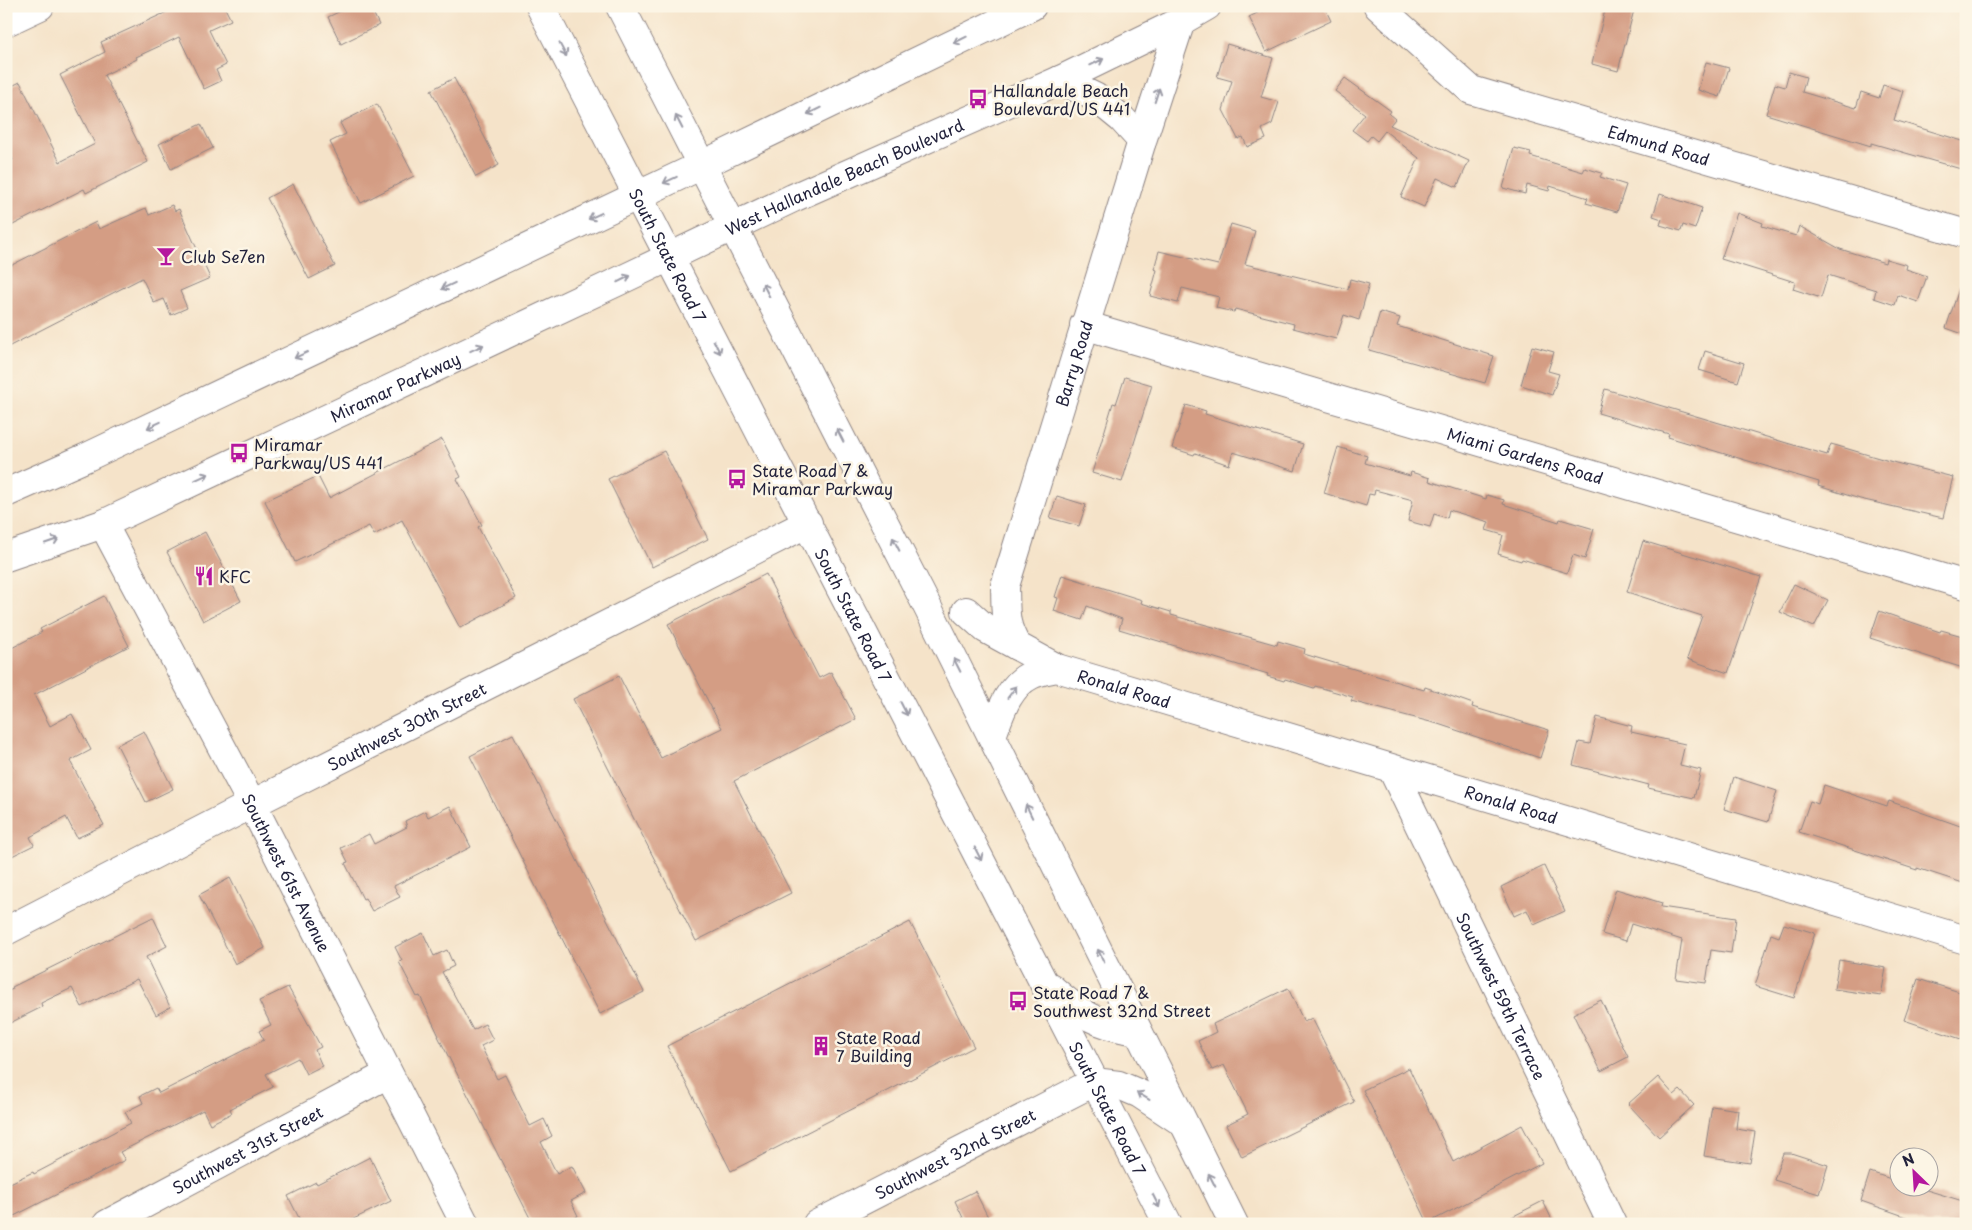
<svg xmlns="http://www.w3.org/2000/svg" width="1972" height="1230" viewBox="0 0 1972 1230" font-family="'Playpen Sans',sans-serif">
<rect width="100%" height="100%" fill="#fcf5e5"/>
<filter id="ink" filterUnits="userSpaceOnUse"><feTurbulence type="fractalNoise" baseFrequency=".02" numOctaves="2"/><feDisplacementMap in="SourceGraphic" scale="10" xChannelSelector="R" yChannelSelector="G"/><feConvolveMatrix kernelMatrix="1 2 1 2 8 2 1 2 1" color-interpolation-filters="sRGB"/></filter>
<filter id="wash" filterUnits="userSpaceOnUse"><feTurbulence type="fractalNoise" baseFrequency=".0096" numOctaves="4" result="noise"/><feDisplacementMap in="SourceGraphic" scale="20" xChannelSelector="R" yChannelSelector="G"/><feGaussianBlur stdDeviation="1.12" result="paint"/><feColorMatrix in="noise" values="0 0 0 0 0 0 0 0 0 0 0 0 0 0 0 0 0 1.4 0 .05"/><feComposite in="paint" operator="in"/></filter>
<g filter="url(#wash)">
<rect width="100%" height="100%" fill="#f5e3c9"/>
<g id="blocks">
<path fill="#d49d84" d="M180,6H224L231,20L209,30L226,65L216,70L221,81L204,89L179,37L136,57L137,59L104,75L148,162L86,193L84,189L11,226L6,215V164L13,160L6,146V89L20,82L60,162L95,144L60,75L105,52L101,42Z
M351,6H370L379,25L341,44L328,17Z
M1272,6H1324L1331,21L1266,52L1249,17Z
M1606,6H1620L1634,10L1618,71L1592,64Z
M1227,44L1273,58L1261,97L1279,102L1272,124L1262,129L1266,139L1247,147L1243,137L1238,139L1223,110L1232,81L1217,77Z
M1706,62L1729,68L1720,97L1698,90Z
M1789,72L1806,77L1802,92L1856,108L1861,92L1879,98L1883,85L1903,91L1894,120L1966,142V154L1961,169L1871,143V146L1766,114L1775,84L1785,87Z
M454,78L499,165L476,177L431,90Z
M1345,78L1391,111L1389,114L1395,119L1390,125L1469,161L1457,187L1437,178L1424,207L1401,197L1419,158L1385,131L1377,141L1371,136L1367,141L1352,130L1365,114L1335,91Z
M377,104L414,176L361,203L330,142L346,134L340,123Z
M201,124L213,148L171,169L159,144Z
M1514,148L1531,152L1530,156L1583,172L1585,168L1602,173L1600,177L1626,185L1617,212L1586,203L1588,198L1550,186L1549,191L1527,185L1525,194L1503,188Z
M293,184L335,266L309,279L267,198Z
M1660,194L1702,208L1695,229L1683,225L1681,231L1660,225L1662,219L1653,216Z
M172,205L175,211L179,209L210,278L180,291L187,308L171,315L164,299L154,303L142,278L6,348V268L96,222L99,229L146,208L149,215Z
M1737,213L1763,223L1762,226L1796,236L1799,226L1840,249L1885,263L1886,259L1907,265L1906,269L1927,276L1918,302L1898,295L1895,305L1874,298L1876,290L1828,275L1821,298L1793,289L1795,282L1721,259Z
M1231,224L1255,231L1245,264L1348,289L1350,279L1369,284L1359,320L1344,315L1336,339L1293,328L1294,324L1235,309L1234,312L1216,308L1219,297L1182,288L1178,303L1150,296L1157,270L1154,269L1159,251L1218,265Z
M1962,280H1966V335L1946,328Z
M1380,312L1400,318L1397,326L1494,356L1485,383L1369,350Z
M1532,346L1554,352L1548,371L1559,374L1552,395L1521,385Z
M1705,351L1744,363L1738,382L1699,370Z
M1125,377L1152,385L1122,482L1092,473L1113,403L1116,404Z
M1605,389L1827,455L1831,444L1896,463L1953,477L1943,518L1860,499L1818,486L1819,482L1668,437L1669,434L1598,413Z
M1186,405L1206,411L1205,414L1303,444L1295,471L1233,452L1229,465L1195,453L1194,455L1172,448Z
M442,439L461,477L457,479L482,525L478,527L516,598L460,628L402,520L374,535L369,526L295,562L265,501L318,476L329,498Z
M1338,447L1367,456L1365,463L1410,476L1411,472L1430,478L1429,481L1486,499L1487,495L1504,500L1503,504L1559,522L1560,519L1594,529L1585,559L1573,555L1567,573L1522,559L1521,561L1498,554L1503,535L1486,530L1489,522L1449,510L1447,518L1434,514L1430,527L1408,521L1413,500L1375,490L1374,495L1369,494L1366,506L1324,493Z
M664,451L708,539L652,567L608,479Z
M1057,496L1086,505L1079,526L1050,518Z
M205,532L241,601L203,621L167,552Z
M1643,541L1761,577L1728,673L1687,659L1702,616L1627,592Z
M766,574L819,678L831,672L856,719L734,781L791,893L696,941L573,699L619,676L661,758L722,728L668,624Z
M1062,575L1142,600L1141,603L1171,612V615L1277,645L1278,641L1305,649L1304,654L1424,690L1425,687L1473,704L1472,707L1549,730L1540,758L1438,724L1351,701L1353,697L1315,686L1314,688L1285,679L1284,681L1267,676L1268,674L1119,629L1122,619L1087,606L1082,620L1054,611L1058,598L1055,597Z
M1794,584L1828,600L1814,627L1780,612Z
M104,596L129,646L34,695L50,726L72,714L91,750L70,761L104,825L77,838L66,817L30,837L34,845L6,859V651L42,632L40,629Z
M1879,611L1940,632L1941,630L1966,637V669L1870,638Z
M1597,717L1632,726L1631,732L1685,744L1680,765L1701,770L1694,798L1648,788L1649,785L1573,765L1579,742L1590,744Z
M144,731L173,789L146,802L117,745Z
M513,734L644,992L600,1014L470,756Z
M1734,777L1777,791L1768,822L1724,809Z
M1824,785L1887,806L1889,801L1966,828V884L1917,868V870L1799,832L1810,801L1818,804Z
M450,806L471,847L394,886L400,897L372,911L365,898L363,899L345,863L348,862L341,848L369,834L374,844L407,827L405,821L425,811L428,817Z
M1544,866L1565,911L1534,925L1527,910L1514,916L1501,887Z
M230,878L265,948L235,964L199,895Z
M1616,889L1662,903L1661,907L1736,918L1731,953L1711,950L1706,983L1676,979L1682,940L1631,924L1626,941L1602,934Z
M153,917L167,946L146,957L170,1007L156,1015L137,979L82,1007L72,988L41,1003L42,1007L6,1025V992L13,989L12,987Z
M910,922L974,1047L731,1171L667,1046Z
M1784,924L1815,933L1794,998L1755,986L1771,934L1779,937Z
M423,933L434,956L447,950L454,966L442,972L473,1030L485,1024L493,1040L481,1046L497,1079L505,1075L530,1126L544,1119L552,1136L541,1142L557,1174L572,1166L586,1193L571,1201L578,1216L563,1224H533L438,1036H439L420,996L417,997L399,962L402,961L395,947Z
M1839,960L1886,968L1881,996L1834,989Z
M1918,979L1966,994V1025L1961,1039L1904,1020Z
M288,987L321,1047L315,1050L322,1066L306,1074L298,1058L266,1074L273,1087L230,1109L232,1113L210,1124L203,1110L120,1152L125,1160L6,1220V1185L33,1172L34,1174L131,1123L125,1112L143,1103L140,1096L156,1088L159,1093L264,1040L259,1031L271,1025L259,1001Z
M1288,988L1304,1022L1312,1018L1354,1102L1242,1157L1226,1125L1248,1114L1224,1065L1212,1070L1198,1041L1216,1032L1213,1024Z
M1601,1000L1628,1057L1601,1071L1573,1014Z
M1409,1068L1453,1162L1522,1125L1542,1163L1428,1223L1363,1090Z
M1658,1077L1674,1095L1680,1090L1694,1105L1659,1137L1628,1104Z
M1712,1106L1738,1110L1736,1129L1755,1132L1750,1163L1704,1156Z
M1783,1153H1791L1828,1165L1819,1194L1774,1180Z
M370,1157L391,1201L343,1224H302L288,1196L316,1182L317,1184Z
M1870,1172L1900,1182V1188H1920L1966,1202V1224H1927L1861,1201Z
M975,1191L988,1217L975,1224H966L955,1201Z
M1543,1201L1554,1224H1498Z"/>
</g>
</g>
<g filter="url(#ink)">
<use href="#blocks" fill-opacity="0" stroke="#8c8282" stroke-width="1"/>
<g fill="none" stroke-linecap="round" stroke-linejoin="round">
<defs>
<g id="street">
<path id="s1" d="M1378,6L1471,90L1966,234"/>
<path d="M6,22L40,6"/>
<path d="M1060,80L1095,97L1122,119L1142,141"/>
<path id="s2" d="M1084,325L1966,585"/>
<path id="s3" d="M103,524L252,804L465,1224"/>
<path id="s4" d="M966,611L986,629L1057,668L1966,940"/>
<path id="s5" d="M1017,646C1003,623 1006,611 1005,586L1142,141L1181,21"/>
<path d="M992,736C1000,714 1008,686 1031,675C1039,671 1049,670 1057,668"/>
<path id="s6" d="M1392,769L1612,1224"/>
<path id="s7" d="M6,931L252,804L808,523"/>
<path id="s8" d="M107,1224L388,1074"/>
<path id="s9" d="M817,1224L1094,1082"/>
</g>
<g id="primary">
<path id="s10" d="M540,6L1168,1224"/>
<path d="M620,6L927,606L1234,1224"/>
<path d="M6,493L85,458L702,165L1032,6"/>
<path id="s11" d="M6,557L103,524L617,282L793,198L1060,80L1181,21L1207,6"/>
<path d="M1050,987C1080,1014 1097,1025 1137,1031"/>
<path d="M1094,1082L1119,1085L1140,1094L1182,1122"/>
</g>
</defs>
<use href="#street" stroke="#8c8282" stroke-width="30"/>
<use href="#primary" stroke="#8c8282" stroke-width="30"/>
<use href="#street" stroke="#fff" stroke-width="28"/>
<use href="#primary" stroke="#fff" stroke-width="28"/>
</g>
<defs><path id="oneway-shaft" d="M-6 0H5M1.5-3L5.5 0L1.5 3" fill="none" stroke-width="1.6" stroke-linecap="round" stroke-linejoin="round" transform="scale(1.25)"/></defs>
<g stroke="#9c9ca7">
<use href="#oneway-shaft" transform="translate(960 40) rotate(154)"/>
<use href="#oneway-shaft" transform="translate(563 50) rotate(62)"/>
<use href="#oneway-shaft" transform="translate(1097 62) rotate(-26)"/>
<use href="#oneway-shaft" transform="translate(1157 95) rotate(-72)"/>
<use href="#oneway-shaft" transform="translate(814 111) rotate(154)"/>
<use href="#oneway-shaft" transform="translate(679 122) rotate(-117)"/>
<use href="#oneway-shaft" transform="translate(670 180) rotate(155)"/>
<use href="#oneway-shaft" transform="translate(595 216) rotate(155)"/>
<use href="#oneway-shaft" transform="translate(624 279) rotate(-26)"/>
<use href="#oneway-shaft" transform="translate(448 286) rotate(155)"/>
<use href="#oneway-shaft" transform="translate(766 290) rotate(-117)"/>
<use href="#oneway-shaft" transform="translate(717 347) rotate(63)"/>
<use href="#oneway-shaft" transform="translate(477 348) rotate(-25)"/>
<use href="#oneway-shaft" transform="translate(301 355) rotate(155)"/>
<use href="#oneway-shaft" transform="translate(154 425) rotate(155)"/>
<use href="#oneway-shaft" transform="translate(840 435) rotate(-117)"/>
<use href="#oneway-shaft" transform="translate(202 477) rotate(-25)"/>
<use href="#oneway-shaft" transform="translate(52 541) rotate(-19)"/>
<use href="#oneway-shaft" transform="translate(896 544) rotate(-117)"/>
<use href="#oneway-shaft" transform="translate(957 665) rotate(-117)"/>
<use href="#oneway-shaft" transform="translate(1012 692) rotate(-53)"/>
<use href="#oneway-shaft" transform="translate(904 709) rotate(63)"/>
<use href="#oneway-shaft" transform="translate(1029 811) rotate(-116)"/>
<use href="#oneway-shaft" transform="translate(978 854) rotate(63)"/>
<use href="#oneway-shaft" transform="translate(1101 956) rotate(-116)"/>
<use href="#oneway-shaft" transform="translate(1143 1096) rotate(-149)"/>
<use href="#oneway-shaft" transform="translate(1212 1180) rotate(-117)"/>
<use href="#oneway-shaft" transform="translate(1156 1201) rotate(63)"/>
</g>
</g>
<defs>
<symbol id="bus-bare" viewBox="-9 -9 18 18"><path d="M-5-6H5V4H4V6H2V4H-2V6H-4V4H-5ZM-3.5-4V0h7V-4ZM-3.5 1.2v1.5H-2V1.2ZM2 1.2v1.5H3.5V1.2Z" fill="#b5179e" stroke="#fcf5e5" stroke-width="2.5" paint-order="stroke"/></symbol>
<symbol id="bar-bare" viewBox="-9 -9 18 18"><path d="M-6-5H6L.8 .8V4.5H3.5V6h-7V4.5H-.8V.8Z" fill="#b5179e" stroke="#fcf5e5" stroke-width="2.5" paint-order="stroke"/></symbol>
<symbol id="restaurant-bare" viewBox="-9 -9 18 18"><path d="M-5-6h1v4h1v-4h1v4h1v-4h1v5L-1.5 .5V6h-2V.5L-5-1ZM5-6V6H3V1.5H1.5Q1.5-4 5-6Z" fill="#b5179e" stroke="#fcf5e5" stroke-width="2.5" paint-order="stroke"/></symbol>
<symbol id="building-bare" viewBox="-9 -9 18 18"><path d="M-4-6H4V6H1V3H-1V6H-4ZM-2.5-4.3h1.7v1.8h-1.7ZM.8-4.3h1.7v1.8H.8ZM-2.5-1h1.7V.8h-1.7ZM.8-1h1.7V.8H.8Z" fill="#b5179e" stroke="#fcf5e5" stroke-width="2.5" paint-order="stroke"/></symbol>
</defs>
<g fill-rule="evenodd">
<use href="#bus-bare" x="964" y="85" width="28" height="28"/>
<use href="#bar-bare" x="152" y="242" width="28" height="28"/>
<use href="#bus-bare" x="225" y="439" width="28" height="28"/>
<use href="#bus-bare" x="723" y="465" width="28" height="28"/>
<use href="#restaurant-bare" x="190" y="562" width="28" height="28"/>
<use href="#bus-bare" x="1004" y="987" width="28" height="28"/>
<use href="#building-bare" x="807" y="1032" width="28" height="28"/>
</g>
<g text-anchor="middle" dominant-baseline="central" stroke-width="5" stroke-linejoin="round" paint-order="stroke">
<g font-size="16" fill="#22223b" stroke="#fcf5e5" text-anchor="start">
<text x="993" y="90">Hallandale Beach<tspan x="993" dy="18">Boulevard/US 441</tspan></text>
<text x="181" y="256">Club Se7en</text>
<text x="254" y="444">Miramar<tspan x="254" dy="18">Parkway/US 441</tspan></text>
<text x="752" y="470">State Road 7 &amp;<tspan x="752" dy="18">Miramar Parkway</tspan></text>
<text x="219" y="576">KFC</text>
<text x="1033" y="992">State Road 7 &amp;<tspan x="1033" dy="18">Southwest 32nd Street</tspan></text>
<text x="836" y="1037">State Road<tspan x="836" dy="18">7 Building</tspan></text>
</g>
<g font-size="16" fill="#22223b" stroke="#fcf5e5">
<text stroke="none"><textPath href="#s1" startOffset="321">Edmund Road</textPath></text>
<text stroke="none"><textPath href="#s11" startOffset="921">West Hallandale Beach Boulevard</textPath></text>
<text stroke="none"><textPath href="#s10" startOffset="280">South State Road 7</textPath></text>
<text stroke="none"><textPath href="#s5" startOffset="295">Barry Road</textPath></text>
<text stroke="none"><textPath href="#s11" startOffset="425">Miramar Parkway</textPath></text>
<text stroke="none"><textPath href="#s2" startOffset="460">Miami Gardens Road</textPath></text>
<text stroke="none"><textPath href="#s10" startOffset="685">South State Road 7</textPath></text>
<text stroke="none"><textPath href="#s4" startOffset="178">Ronald Road</textPath></text>
<text stroke="none"><textPath href="#s7" startOffset="450">Southwest 30th Street</textPath></text>
<text stroke="none"><textPath href="#s4" startOffset="582">Ronald Road</textPath></text>
<text stroke="none"><textPath href="#s3" startOffset="394">Southwest 61st Avenue</textPath></text>
<text stroke="none"><textPath href="#s6" startOffset="252">Southwest 59th Terrace</textPath></text>
<text stroke="none"><textPath href="#s10" startOffset="1240">South State Road 7</textPath></text>
<text stroke="none"><textPath href="#s8" startOffset="159">Southwest 31st Street</textPath></text>
<text stroke="none"><textPath href="#s9" startOffset="155">Southwest 32nd Street</textPath></text>
</g>
</g>
<rect width="1972" height="1230" fill="none" stroke="#fcf5e5" stroke-width="25"/>
<g transform="translate(1914 1172) rotate(335)"><circle r="24" fill="#fcf5e5" stroke="#a5a1a1"/>
<path d="M0-4L9 19L0 12L-9 19Z" fill="#b5179e"/>
<text y="-8" font-size="14" font-weight="bold" text-anchor="middle" fill="#22223b">N</text>
</g>
</svg>
